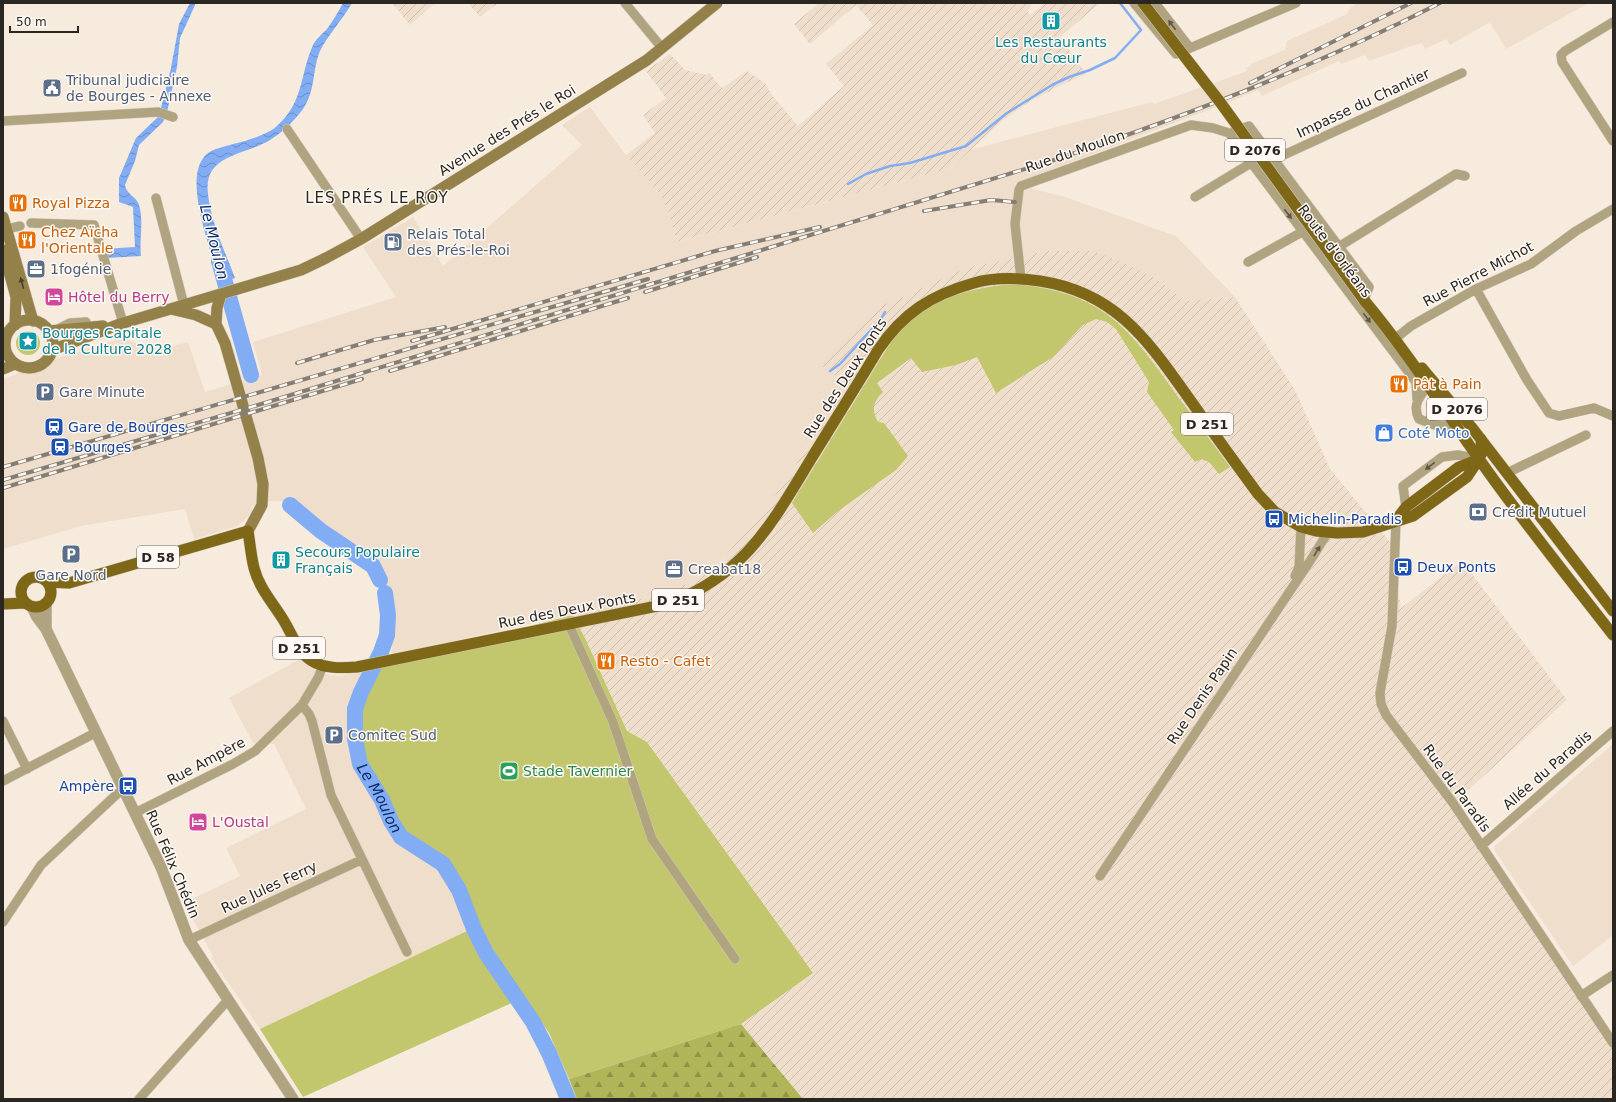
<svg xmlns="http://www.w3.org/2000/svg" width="1616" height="1102" viewBox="0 0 1616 1102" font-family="'DejaVu Sans',sans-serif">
<defs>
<pattern id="industrial-furrows" width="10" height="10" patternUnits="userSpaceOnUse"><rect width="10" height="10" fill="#efdecb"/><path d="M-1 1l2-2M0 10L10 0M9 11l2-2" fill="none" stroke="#cdbeae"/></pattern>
<pattern id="forest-firs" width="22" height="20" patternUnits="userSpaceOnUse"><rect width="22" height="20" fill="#b0b559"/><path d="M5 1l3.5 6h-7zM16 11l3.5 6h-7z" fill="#8f9349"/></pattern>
<pattern id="water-waves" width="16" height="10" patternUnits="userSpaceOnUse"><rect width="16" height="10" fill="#82adf5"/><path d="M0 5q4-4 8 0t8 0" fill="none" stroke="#6b8dc6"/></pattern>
</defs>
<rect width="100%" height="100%" fill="#f6ebdd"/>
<path fill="#efdecb" d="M1357,3H1589L1506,49L1490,22L1450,45L1446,39L1425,49L1422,43L1411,46L1369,61L1365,55L1341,64L1339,61L1262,96L1258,90L1235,100L1014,184L1065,197L1176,236L1235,297L1185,301L1157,279L1091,251H1047L965,268L896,300L879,306L846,383L787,479L760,515L717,565L690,583L657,595L392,655L391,597L377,564L295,501H271L252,506L251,514L238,526L194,539L185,509L81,526L3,549V379L72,353L122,338L157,350L188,342L205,392L262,375L253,342L396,297L363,247L413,217L443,266L582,145L562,125L590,107L626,155L659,193L669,213L678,242L951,168L970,150L1152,102L1154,104L1242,73L1247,71L1246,68L1251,66V64L1285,50L1287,41L1347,14L1349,9Z
M300,659L322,673L337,676L358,673L373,668L361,692L360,764L382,800L391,821L401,837L443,864L454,889L469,930L260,1029L212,959L213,956L184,903L240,876L226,848L306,809L274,744L253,743L229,698Z
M1613,744V935L1573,966L1495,851L1494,847Z"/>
<path fill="url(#industrial-furrows)" d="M392,3H435L410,25Z
M468,3H498L480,17Z
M819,3H1032L1028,12L1030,15L1045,3H1100L1060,37L1086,74L1061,85L1029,102L1003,120L951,168L677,242L669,213L659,193L626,155L655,133L643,115L666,98L646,71L670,54L685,70L707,75L709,73L722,88L747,71L765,83L771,94L798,126L844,86L826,64L873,25L856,5L810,44L794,24Z
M1047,251H1091L1118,260L1157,279L1185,301L1235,297L1295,390L1330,469L1391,543L1401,608L1462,561L1567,700L1453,804L1613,1043V1099H803L741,1024L813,973L647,742L627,731L585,638L572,615L657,595L690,583L717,565L760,515L787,479L846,384L820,364L879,306L896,300L965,268Z"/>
<path fill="#c2c76d" d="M1015,284C1041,287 1064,291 1088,303C1127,322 1151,360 1176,394C1194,418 1212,443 1230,467L1219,474L1209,462L1201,459L1195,462L1171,432L1174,430L1147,392L1149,382L1116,329L1107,322L1096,319L1083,325L1053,357L996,393L977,357L956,365L922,372L911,358L877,383L883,392C873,402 871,409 878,422L884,423L908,456L896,470L838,511L813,533L792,503L894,337C927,299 966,288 1015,284Z
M16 343a12 12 0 1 1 24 0a12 12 0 1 1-24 0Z
M572,615L585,638L627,731L647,742L813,973L741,1024L569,1079L549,1033L497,957L481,927L462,881L429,853L401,837L391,821L382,800L360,764L355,739V709L361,692L373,668Z
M469,930L482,956L514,1002L303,1097L260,1029Z"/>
<path fill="url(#forest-firs)" d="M741,1024L803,1099H577L569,1079Z"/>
<path fill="url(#water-waves)" d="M190,3H196L180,38L177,67L167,112L163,122L139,145L135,161L125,185C126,194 137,197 139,205C144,222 139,238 141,256L106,258L103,249L135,247L133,207L119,202V178L136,138L159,116L171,68L179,24Z
M343,3H352C343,19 327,36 320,51C312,70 316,90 303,109C295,120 282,133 270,140C244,156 203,154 208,194C211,223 225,251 235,278L219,283C214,253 173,163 216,149C234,143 265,138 278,125C304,101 300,74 313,45C316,39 322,34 327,29C333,21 338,12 343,3Z"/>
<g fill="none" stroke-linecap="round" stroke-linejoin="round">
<path stroke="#82adf5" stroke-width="2.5" d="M848,184L866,174L890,166L910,163L966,146L1007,113L1052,85L1069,77L1090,70L1115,58L1141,30L1120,3
M830,371L840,364L881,319L885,312"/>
<g stroke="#82adf5" stroke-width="16">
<path d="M219,261L251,375"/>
<path d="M290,505L321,531L373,566L380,580"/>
<path id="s1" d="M385,593L388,615L387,635L381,652L361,692L355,709V739L360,764L382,800L391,821L401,837L443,864L459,890L474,929L486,953L533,1022L549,1053L568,1099"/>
</g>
<defs>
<path id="minor" d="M625,3L662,48
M1134,3L1176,54L1296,3
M1155,3L1190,48
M1613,22L1565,51L1561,55L1562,62L1613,141
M3,121L158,112L173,117
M287,129L361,239
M1234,131L1249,126L1369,287L1364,300
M1229,133L1416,382L1417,399
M1275,159L1462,73
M1195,197L1251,163
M156,198L184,305
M31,223L94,225L123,323
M7,229L20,226
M1340,246L1456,174L1465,176
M1248,262L1302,232
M1021,279L1015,224L1019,190L1021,186L1191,125L1213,128L1229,133
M1476,289L1527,380L1549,413L1559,416L1594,408L1613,416
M58,329L70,323L86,322
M1396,338L1411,326L1476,289L1531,264L1576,231L1613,209
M1428,386C1419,397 1412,405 1419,419L1435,425L1457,427
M1507,473L1586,435
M1406,507L1403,486L1442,457L1458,455L1479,459
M1396,520L1392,626L1380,693L1381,704L1386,715L1453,803L1613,1043
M1295,576L1299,567L1301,527
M569,625L613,722L652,839L735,959
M302,705L309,714L312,721L331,795L407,952
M3,721L27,769
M3,781L95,733
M135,813L233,764L255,751L302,705L318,678L323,666
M1481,846L1613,731
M1100,876L1312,558L1328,532
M3,922L41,865L117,794L123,790
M189,940L361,860
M1581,996L1613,975
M139,1099L228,1000"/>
<path id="tertiary" d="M46,603V629
M32,607L37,617L46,629L161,867L189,940L293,1099"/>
<path id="secondary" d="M3,217L33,321
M3,250L16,297L15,325
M221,294L217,308L216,324L225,343L258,458L263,484L262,505L248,531
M171,309L196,315L216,324
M5 344a24 24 0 1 1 48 0a24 24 0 1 1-48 0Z
M49,331L103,326
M52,350L120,324L301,270L326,258L361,239L647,60L717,3
M3,369L15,364"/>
<path id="primary" d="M1364,300C1406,350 1441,405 1479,459C1521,519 1568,577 1613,635
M1422,368L1473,429L1613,611
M1396,520L1406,507L1459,467L1479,459
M21 592a15 15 0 1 1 30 0a15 15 0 1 1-30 0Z
M47,582L69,583L248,531C250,543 251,556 254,568C259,588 273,603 284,621C292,634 298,653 312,661C325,669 342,668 357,667L667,604C744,576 771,525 811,459C833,423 856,387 878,350C903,313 931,295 974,283C995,277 1019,278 1040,281C1119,293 1150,344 1193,404C1214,434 1236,464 1258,494L1275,512L1301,527L1316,531L1337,533L1363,532L1413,516L1467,477L1479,459L1482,452L1481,439
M3,604L25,603"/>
</defs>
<use href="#minor" stroke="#d1c8bb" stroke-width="10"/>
<use href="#tertiary" stroke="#d1c8bb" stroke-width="12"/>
<use href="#secondary" stroke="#d1c8bb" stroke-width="12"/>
<use href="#primary" stroke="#d1c8bb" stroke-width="12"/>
<use href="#minor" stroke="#b0a480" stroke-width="9"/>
<use href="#tertiary" stroke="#b0a480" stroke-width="11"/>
<use href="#secondary" stroke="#938149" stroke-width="11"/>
<use href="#primary" stroke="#7e6717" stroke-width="11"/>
<defs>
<path id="rail" d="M1250,83L1411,3
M924,211L991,200L1015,202
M645,292L757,257
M412,341L715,251L820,227
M297,363L374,340L445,327
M390,371L628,298
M3,467L648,279
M3,480L268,402L1051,161C1184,117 1315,67 1440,3
M3,488L362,379"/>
</defs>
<use href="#rail" stroke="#857e75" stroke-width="4"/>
<use href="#rail" stroke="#fef9f4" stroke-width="2.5" stroke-dasharray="8" stroke-linecap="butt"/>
<defs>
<path id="primary-bridge" d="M1143,3L1220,102L1364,300"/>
</defs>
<use href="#primary-bridge" stroke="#d1c8bb" stroke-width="12" stroke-linecap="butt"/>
<use href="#primary-bridge" stroke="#7e6717" stroke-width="11"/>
</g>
<defs><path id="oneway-solid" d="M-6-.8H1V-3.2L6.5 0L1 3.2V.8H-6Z"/></defs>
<g fill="#605847">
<use href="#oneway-solid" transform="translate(1172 25) rotate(-127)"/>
<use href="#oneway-solid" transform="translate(1288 214) rotate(53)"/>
<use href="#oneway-solid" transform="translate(1367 318) rotate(53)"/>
<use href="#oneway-solid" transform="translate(1430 466) rotate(142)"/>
<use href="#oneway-solid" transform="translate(1317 551) rotate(-58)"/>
</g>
<use fill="#4a412d" href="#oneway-solid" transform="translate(22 283) rotate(-105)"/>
<defs>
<symbol id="building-square" viewBox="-11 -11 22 22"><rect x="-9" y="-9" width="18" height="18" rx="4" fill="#0f9aa8" stroke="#fef9f4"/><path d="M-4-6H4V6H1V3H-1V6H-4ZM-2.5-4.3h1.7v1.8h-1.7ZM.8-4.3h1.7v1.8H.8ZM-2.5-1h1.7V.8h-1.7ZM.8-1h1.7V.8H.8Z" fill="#fff"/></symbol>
<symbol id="civic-square" viewBox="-11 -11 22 22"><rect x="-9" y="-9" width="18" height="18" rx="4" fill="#5c6f8a" stroke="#fef9f4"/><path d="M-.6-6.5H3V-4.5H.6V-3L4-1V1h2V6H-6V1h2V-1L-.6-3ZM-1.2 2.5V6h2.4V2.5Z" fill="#fff"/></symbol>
<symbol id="restaurant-square" viewBox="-11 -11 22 22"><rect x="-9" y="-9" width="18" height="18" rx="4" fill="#e8710a" stroke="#fef9f4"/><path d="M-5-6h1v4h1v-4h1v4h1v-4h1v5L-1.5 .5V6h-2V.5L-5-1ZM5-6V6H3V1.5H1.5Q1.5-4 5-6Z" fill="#fff"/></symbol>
<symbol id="fuel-square" viewBox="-11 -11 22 22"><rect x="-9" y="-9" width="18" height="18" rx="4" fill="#5c6f8a" stroke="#fef9f4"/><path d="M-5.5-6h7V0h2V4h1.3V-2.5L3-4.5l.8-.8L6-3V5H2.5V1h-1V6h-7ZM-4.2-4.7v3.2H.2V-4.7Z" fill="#fff"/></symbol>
<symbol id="office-square" viewBox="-11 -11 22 22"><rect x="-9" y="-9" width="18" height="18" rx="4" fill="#5c6f8a" stroke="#fef9f4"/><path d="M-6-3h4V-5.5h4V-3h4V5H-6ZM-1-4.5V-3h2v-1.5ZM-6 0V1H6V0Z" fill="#fff"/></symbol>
<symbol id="hotel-square" viewBox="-11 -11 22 22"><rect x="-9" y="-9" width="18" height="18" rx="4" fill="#d1479c" stroke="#fef9f4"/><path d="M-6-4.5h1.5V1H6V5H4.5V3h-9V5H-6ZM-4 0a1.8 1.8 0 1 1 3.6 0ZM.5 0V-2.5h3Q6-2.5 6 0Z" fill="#fff"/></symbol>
<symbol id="sight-square" viewBox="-11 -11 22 22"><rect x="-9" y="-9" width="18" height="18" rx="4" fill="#0f9aa8" stroke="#fef9f4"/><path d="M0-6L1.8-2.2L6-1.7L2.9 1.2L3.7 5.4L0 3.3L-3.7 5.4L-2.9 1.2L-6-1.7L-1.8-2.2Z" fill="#fff"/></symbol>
<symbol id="parking-square" viewBox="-11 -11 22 22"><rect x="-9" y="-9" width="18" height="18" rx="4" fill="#5c6f8a" stroke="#fef9f4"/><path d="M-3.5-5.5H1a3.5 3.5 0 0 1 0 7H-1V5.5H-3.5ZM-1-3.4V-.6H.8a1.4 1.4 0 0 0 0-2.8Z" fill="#fff"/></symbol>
<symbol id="station-square" viewBox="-11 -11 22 22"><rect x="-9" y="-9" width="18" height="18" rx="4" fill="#1a4fb4" stroke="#fef9f4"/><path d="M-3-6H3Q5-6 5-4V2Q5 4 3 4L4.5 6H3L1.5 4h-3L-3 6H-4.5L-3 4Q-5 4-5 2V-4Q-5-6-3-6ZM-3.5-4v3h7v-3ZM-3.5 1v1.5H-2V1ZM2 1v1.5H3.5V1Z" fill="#fff"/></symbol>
<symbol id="shop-square" viewBox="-11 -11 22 22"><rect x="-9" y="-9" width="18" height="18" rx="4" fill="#3f7fe0" stroke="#fef9f4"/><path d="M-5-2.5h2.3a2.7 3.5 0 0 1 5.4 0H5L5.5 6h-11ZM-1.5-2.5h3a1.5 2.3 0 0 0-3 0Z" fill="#fff"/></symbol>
<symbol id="bank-square" viewBox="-11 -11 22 22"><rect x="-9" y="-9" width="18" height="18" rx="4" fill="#5c6f8a" stroke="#fef9f4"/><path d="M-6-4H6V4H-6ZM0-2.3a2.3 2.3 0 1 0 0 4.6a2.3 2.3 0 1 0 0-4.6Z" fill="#fff"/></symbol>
<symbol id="bus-square" viewBox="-11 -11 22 22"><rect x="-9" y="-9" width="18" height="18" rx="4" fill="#1a4fb4" stroke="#fef9f4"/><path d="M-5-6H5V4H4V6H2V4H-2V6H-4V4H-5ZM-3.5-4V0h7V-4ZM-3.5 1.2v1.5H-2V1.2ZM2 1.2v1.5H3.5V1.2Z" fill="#fff"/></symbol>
<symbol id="stadium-square" viewBox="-11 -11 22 22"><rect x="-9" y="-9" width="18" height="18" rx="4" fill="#2e9e5b" stroke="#fef9f4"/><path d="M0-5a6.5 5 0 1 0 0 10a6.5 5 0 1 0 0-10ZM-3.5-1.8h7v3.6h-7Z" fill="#fff"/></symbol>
</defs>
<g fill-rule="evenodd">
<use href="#building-square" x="1040" y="10" width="22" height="22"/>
<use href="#civic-square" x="41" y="77" width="22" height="22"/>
<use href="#restaurant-square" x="7" y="192" width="22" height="22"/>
<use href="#restaurant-square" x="16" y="229" width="22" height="22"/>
<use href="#fuel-square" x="382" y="231" width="22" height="22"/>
<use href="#office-square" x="25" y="258" width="22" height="22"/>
<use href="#hotel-square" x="43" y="286" width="22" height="22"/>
<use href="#sight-square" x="17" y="330" width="22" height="22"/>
<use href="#restaurant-square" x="1388" y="373" width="22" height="22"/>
<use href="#parking-square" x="34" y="381" width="22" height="22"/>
<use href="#station-square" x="43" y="416" width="22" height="22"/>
<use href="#shop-square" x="1373" y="422" width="22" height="22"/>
<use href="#station-square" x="49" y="436" width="22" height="22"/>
<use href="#bank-square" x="1467" y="501" width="22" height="22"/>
<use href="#bus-square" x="1263" y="508" width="22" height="22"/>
<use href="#parking-square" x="60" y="543" width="22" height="22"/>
<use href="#building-square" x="270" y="549" width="22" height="22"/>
<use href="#bus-square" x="1392" y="556" width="22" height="22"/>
<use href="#office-square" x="663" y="558" width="22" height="22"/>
<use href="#restaurant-square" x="595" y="650" width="22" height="22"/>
<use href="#parking-square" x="323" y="724" width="22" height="22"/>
<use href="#stadium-square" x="498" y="760" width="22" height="22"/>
<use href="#bus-square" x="117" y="775" width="22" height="22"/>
<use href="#hotel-square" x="187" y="811" width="22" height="22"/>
</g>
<g text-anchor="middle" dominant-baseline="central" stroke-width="3" stroke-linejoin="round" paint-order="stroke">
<g fill="#fef9f4" stroke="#6a6560" stroke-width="1">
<rect x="1225" y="139" width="60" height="22" rx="3"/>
<rect x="1427" y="398" width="60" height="22" rx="3"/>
<rect x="1181" y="413" width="52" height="22" rx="3"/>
<rect x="137" y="546" width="42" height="22" rx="3"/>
<rect x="652" y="589" width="52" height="22" rx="3"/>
<rect x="273" y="637" width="52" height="22" rx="3"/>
</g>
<g font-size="13" font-weight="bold" fill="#2a2621">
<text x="1255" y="150">D 2076</text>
<text x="1457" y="409">D 2076</text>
<text x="1207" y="424">D 251</text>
<text x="158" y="557">D 58</text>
<text x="678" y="600">D 251</text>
<text x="299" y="648">D 251</text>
</g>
<g font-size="14" fill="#0d838f" stroke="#fef9f4" text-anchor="start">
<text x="1051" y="42" text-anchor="middle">Les Restaurants<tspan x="1051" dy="16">du Cœur</tspan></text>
<text x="42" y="333">Bourges Capitale<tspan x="42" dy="16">de la Culture 2028</tspan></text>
<text x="295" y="552">Secours Populaire<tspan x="295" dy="16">Français</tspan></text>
</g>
<g font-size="14" fill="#4e5e75" stroke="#fef9f4" text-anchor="start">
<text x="66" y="80">Tribunal judiciaire<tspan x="66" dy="16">de Bourges - Annexe</tspan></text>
<text x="407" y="234">Relais Total<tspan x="407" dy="16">des Prés-le-Roi</tspan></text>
<text x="50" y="269">1fogénie</text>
<text x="59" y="392">Gare Minute</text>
<text x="1492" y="512">Crédit Mutuel</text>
<text x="688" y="569">Creabat18</text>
<text x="71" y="575" text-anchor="middle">Gare Nord</text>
<text x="348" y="735">Comitec Sud</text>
</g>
<g font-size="14" fill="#2a2621" stroke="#fef9f4">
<text transform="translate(1363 103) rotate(-25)">Impasse du Chantier</text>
<text transform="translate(507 130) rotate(-32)">Avenue des Prés le Roi</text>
<text transform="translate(1075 151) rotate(-19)">Rue du Moulon</text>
<text transform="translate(1335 251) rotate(53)">Route d'Orléans</text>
<text transform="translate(1478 274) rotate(-28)">Rue Pierre Michot</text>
<text transform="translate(845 378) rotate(-57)">Rue des Deux Ponts</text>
<text transform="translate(567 610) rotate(-11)">Rue des Deux Ponts</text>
<text transform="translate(1202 696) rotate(-56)">Rue Denis Papin</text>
<text transform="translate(206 761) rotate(-28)">Rue Ampère</text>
<text transform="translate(1547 770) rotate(-41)">Allée du Paradis</text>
<text transform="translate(1457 788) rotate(54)">Rue du Paradis</text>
<text transform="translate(173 864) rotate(67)">Rue Félix Chédin</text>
<text transform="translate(269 887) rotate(-25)">Rue Jules Ferry</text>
</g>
<g font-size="14" fill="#c56008" stroke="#fef9f4" text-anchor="start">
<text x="32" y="203">Royal Pizza</text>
<text x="41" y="232">Chez Aïcha<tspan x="41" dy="16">l'Orientale</tspan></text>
<text x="1413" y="384">Pât à Pain</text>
<text x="620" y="661">Resto - Cafet</text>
</g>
<g font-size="14" fill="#b23c85" stroke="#fef9f4" text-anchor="start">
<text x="68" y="297">Hôtel du Berry</text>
<text x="212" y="822">L'Oustal</text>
</g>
<g font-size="14" fill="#164399" stroke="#fef9f4" text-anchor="start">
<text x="68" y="427">Gare de Bourges</text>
<text x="74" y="447">Bourges</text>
<text x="1288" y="519">Michelin-Paradis</text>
<text x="1417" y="567">Deux Ponts</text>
<text x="114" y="786" text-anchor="end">Ampère</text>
</g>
<g font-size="14" fill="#366cbe" stroke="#fef9f4" text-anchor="start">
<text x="1398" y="433">Coté Moto</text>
</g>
<g font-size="14" fill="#27864d" stroke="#fef9f4" text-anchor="start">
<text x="523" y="771">Stade Tavernier</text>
</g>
<g font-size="15" letter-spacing="1" fill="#2a2621" stroke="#fef9f4">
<text x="377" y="198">LES PRÉS LE ROY</text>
</g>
<g font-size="15" font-style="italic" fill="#092d6c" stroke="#fef9f4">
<text transform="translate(214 242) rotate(76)">Le Moulon</text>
<text stroke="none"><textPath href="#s1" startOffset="218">Le Moulon</textPath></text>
</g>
</g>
<rect width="1616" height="1102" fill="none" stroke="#2a2621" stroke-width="8"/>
<path d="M10 26v6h68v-6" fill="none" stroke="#2a2621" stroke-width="2"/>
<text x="16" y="26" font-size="12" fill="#2a2621" stroke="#fef9f4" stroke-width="3" paint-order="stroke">50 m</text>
</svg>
